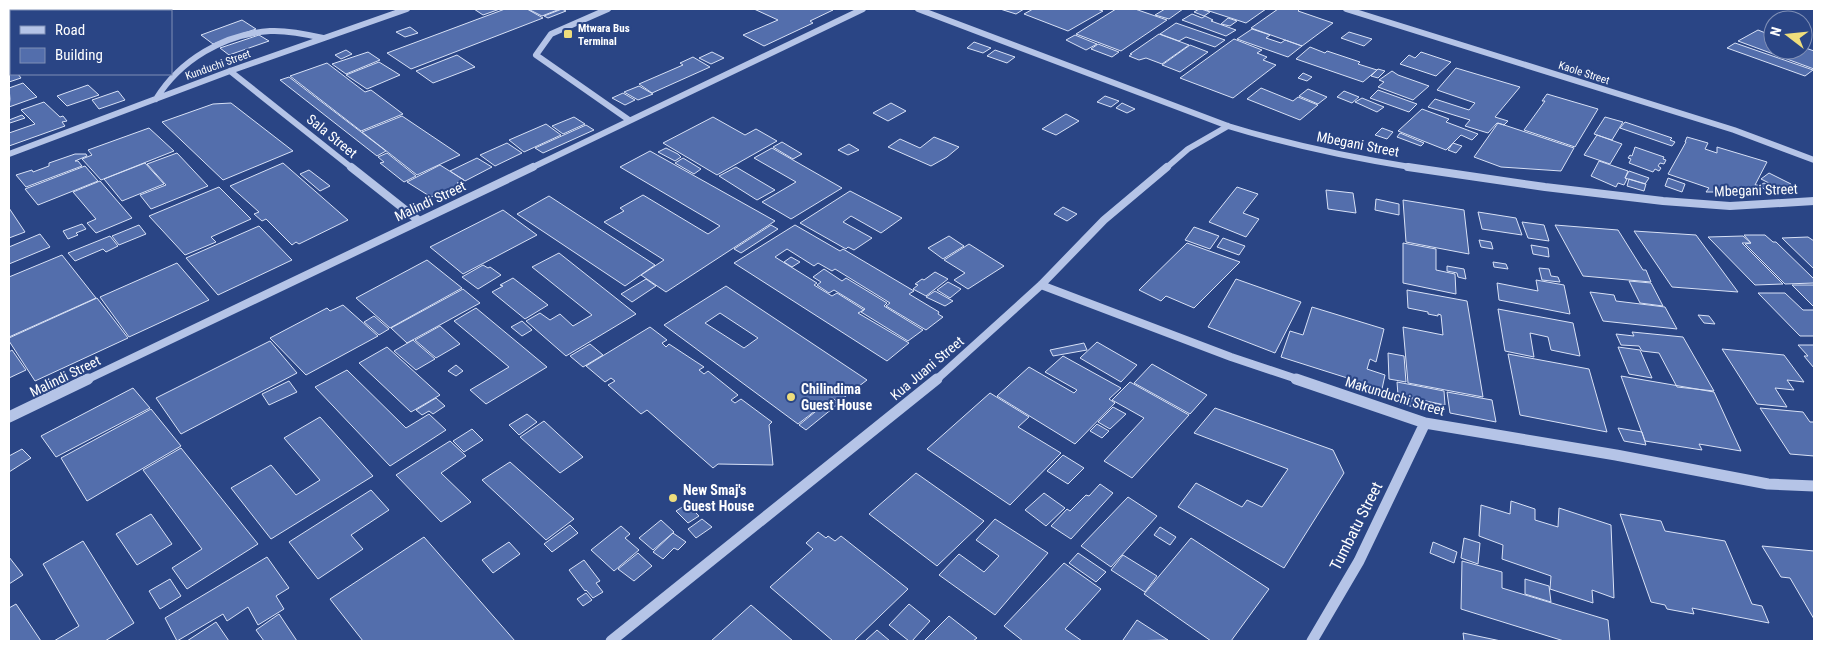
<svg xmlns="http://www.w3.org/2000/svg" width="1823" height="650" viewBox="0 0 1823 650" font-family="'Roboto Condensed',sans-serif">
<rect width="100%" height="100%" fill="#2a4585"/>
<path fill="#536eac" stroke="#d8e1f6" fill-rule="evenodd" d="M50,9H86L80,11H53Z
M474,9H500L483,15Z
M505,9H527L543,18L411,69L387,53Z
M528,9H560L542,16Z
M562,9L566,11L548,18L544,16Z
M754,9H829L833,10L810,21L813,23L764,46L743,35L778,20Z
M1000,9H1024L1016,14Z
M1033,9H1097L1103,11L1068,31L1024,14Z
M1116,9H1135L1167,20L1121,51L1076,34Z
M1165,9H1183L1169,19L1155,15Z
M1199,9H1201L1210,12L1204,16L1194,12Z
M1203,9H1266L1246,23Z
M1278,9H1300L1298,11L1333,23L1302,46L1251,28Z
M1192,14L1202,18L1205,16L1213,20L1211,21L1236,30L1226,36L1182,20Z
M1228,18L1237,21L1230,26L1221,24Z
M242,20L256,29L213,44L201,35Z
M1176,23L1225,40L1215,47L1186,37L1179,41L1160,34Z
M410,27L418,33L405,37L396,32Z
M1252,29L1270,35L1266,38L1281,43L1285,40L1302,46L1288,57L1237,39Z
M1758,30L1773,36V50H1803V47L1814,51V69L1738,41Z
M1349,32L1372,39L1364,46L1341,38Z
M1159,34L1189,45L1162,64L1146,58L1139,60L1129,56L1132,54H1130Z
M259,35L269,41L229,55L220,48Z
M1075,35L1097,44L1086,50L1066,40Z
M1234,39L1262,50L1257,53L1267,57L1263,60L1276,65L1233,98L1180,78Z
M974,42L991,48L983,53L967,48Z
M1735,43L1813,70L1805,76L1727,48Z
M1098,44L1119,52L1112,57L1091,49Z
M1190,45L1208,52L1180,72L1162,65Z
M1310,47L1325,53L1327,51L1360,62L1358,64L1377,70L1363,82L1296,59Z
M346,50L352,54L341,59L335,55Z
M995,50L1015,57L1007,63L987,56Z
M368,52L380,60L346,74L332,64Z
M712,52L724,58L711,64L699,58Z
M1421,52L1451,62L1436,76L1400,64L1409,55L1415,58Z
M457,55L475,67L433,83L416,71Z
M693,57L710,67L652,93L639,84L683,65L680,63Z
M379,62L400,75L367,89L346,75Z
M327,63L365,92L371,90L403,114L361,131L290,76Z
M11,65V74H18L21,78L9,82V66Z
M1456,68L1520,87L1495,117L1508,121L1504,125L1497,123L1488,133L1465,126L1470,120L1428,107L1435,99L1469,110L1475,103L1437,90Z
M1378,69L1385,71L1378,78L1371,76Z
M1392,71L1398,75L1429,86L1413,100L1378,87L1384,82L1379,80Z
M1303,73L1312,77L1307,81L1298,78Z
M289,77L386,151L377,156L280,80Z
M23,83L37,97L9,107L10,99L9,88Z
M88,85L99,95L67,106L57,96Z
M639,86L653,94L638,100L624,92Z
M1261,88L1293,101L1298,97L1318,105L1300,120L1247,99Z
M1308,89L1327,97L1318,104L1299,96Z
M1378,90L1417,104L1409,112L1370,98Z
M118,91L125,100L99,109L92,100Z
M1344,91L1359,97L1352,103L1337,97Z
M623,93L635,100L625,105L612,98Z
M1547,94L1598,109L1575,147L1524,130L1545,101H1542Z
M1105,96L1119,101L1111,107L1097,102Z
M1362,98L1384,107L1377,112L1355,102Z
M44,102L60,117L63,116L67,121L62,122L65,126L9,146V133L35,124L21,110Z
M231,103L293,151L223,180L162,122L213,104Z
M891,103L906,111L888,121L873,113Z
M1122,103L1135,109L1127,113L1116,108Z
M1422,109L1449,119L1446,122L1478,134L1472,140L1461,135L1446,150L1398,131Z
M1066,114L1079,121L1056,135L1042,129Z
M22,115L25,118L10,123L9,120Z
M402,116L460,155L417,175L362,132Z
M574,117L585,124L563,134L552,126Z
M713,117L745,135L756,129L777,141L717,175L663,143Z
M1605,117L1623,122L1612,140L1594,134Z
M1625,122L1672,138L1670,140L1675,142L1672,146L1620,128Z
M1498,123L1574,148L1561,171L1501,167L1474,157Z
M546,124L561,135L524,152L509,140Z
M586,125L594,130L543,153L535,148Z
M149,128L174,151L101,180L82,159L92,155L88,150Z
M1382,128L1393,132L1387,139L1375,135Z
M1400,133L1424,143L1421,146L1397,137Z
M1597,135L1622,144L1610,164L1584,155Z
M934,137L959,147L947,157L931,166L888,147L900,139L920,148Z
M1687,137L1708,143L1705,149L1717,153V147L1767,162L1755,185H1758L1755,192H1706L1709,188L1668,174L1686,142H1685Z
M782,142L802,154L793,159L773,147Z
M507,143L522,153L495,166L480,155Z
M1453,143L1462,146L1456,153L1448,150Z
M849,144L859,150L848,155L838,150Z
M1635,147L1664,157L1663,159L1666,160L1664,164L1660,163L1658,166L1661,168L1659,171L1655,169L1653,172L1629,163L1631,159L1628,158L1630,155L1632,156Z
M666,148L678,154L681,157L675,161L658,152Z
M772,148L842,188L791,219L762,202L796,182L754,158Z
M650,151L775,221L666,292L641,275L664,260L604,222L624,211L620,208L643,195L708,234L720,226L620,167Z
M177,153L208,186L151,209L140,195L166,185L147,164Z
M387,153L416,176L404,182L380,163L384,162L378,157Z
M75,154H86L87,156L75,161H78L82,166L26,187L16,175L32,170L33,172L49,166V163Z
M477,158L492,167L465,181L450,171Z
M683,158L701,169L694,174L675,163Z
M1599,161L1628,171L1625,178L1627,179L1624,185L1618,183L1616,187L1591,176Z
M145,163L164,184L122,201L104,179Z
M283,163L348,220L299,244L296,242L292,245L266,219L262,221L254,214L259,212L230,186Z
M440,165L464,180L457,183L462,186L440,198L436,195L431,197L407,182Z
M85,166L98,181L38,205L25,189Z
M736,167L775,190L757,200L719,176Z
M309,170L330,186L320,191L300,174Z
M1629,171L1649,178L1645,184L1625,178Z
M1769,173L1791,184L1788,190H1783L1761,179Z
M1668,178L1685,184L1682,192L1665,186Z
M1629,179L1646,184L1644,191L1627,186Z
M100,181L132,218L96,233L87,223L96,219L73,192Z
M1764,183L1775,189L1770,192L1759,186Z
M219,187L251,219L211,237L216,242L185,255L149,216Z
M1237,187L1258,194L1243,213L1259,219L1246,237L1209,222Z
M1326,190L1353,193L1356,213L1328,209Z
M850,191L902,218L881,233L851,216L843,222L872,238L854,250L848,247L846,249L800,223Z
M549,196L655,265L625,286L517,214Z
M1376,199L1399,204V215L1375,210Z
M1403,200L1464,210L1469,254L1406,242Z
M1063,207L1077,214L1067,221L1054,214Z
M9,208L25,232L9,238Z
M503,210L537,235L463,274L430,247Z
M1478,212L1516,218L1522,235L1482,229Z
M1522,222L1544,225L1549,241L1528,238Z
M82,224L86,229L76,233L78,235L68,239L63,231Z
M139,225L146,234L119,245L112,236Z
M771,225L778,229L741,253L734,249Z
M795,225L840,251L843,249L914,291L909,294L939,312L938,314L943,317L926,330L886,306L890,303L835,269L832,271L818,263L814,266L787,249L775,257L817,283L814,285L832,296L837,293L864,310L858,313L909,343L887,361L734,263Z
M1555,225L1618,230L1643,270H1646L1651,282L1583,276Z
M259,226L292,260L218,295L186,258Z
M1194,227L1219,236L1210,249L1185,240Z
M1634,231L1696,235L1738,292L1672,287Z
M40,234L50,247L9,264V247Z
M1744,235H1765L1773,242H1776L1814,279V283L1785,284L1745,244L1751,243Z
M110,236L118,246L106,252L103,249L75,261L68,253Z
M949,236L964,246L943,259L928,248Z
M1743,236L1751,243H1742L1783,284L1755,285L1708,237Z
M1808,237L1814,241V269L1782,238Z
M1223,238L1245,246L1239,255L1217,247Z
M1479,240L1491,242L1493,249L1481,247Z
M1187,243L1240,262L1194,308L1166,296L1161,301L1139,290Z
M1403,243L1436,249V270L1455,274L1456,294L1403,283Z
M969,244L1004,266L968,289L954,280L965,273L944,260Z
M1531,245L1548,248L1549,257L1533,254Z
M559,253L636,314L566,356L526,321L540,313L550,320L560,314L573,326L592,315L532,267Z
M62,255L96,298L9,337V277Z
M791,257L800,262L792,267L784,262Z
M427,260L462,288L390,328L356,298Z
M1493,262L1506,264L1508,269L1494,267Z
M177,263L209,300L129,337L100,297Z
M483,265L488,268L490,267L501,275L478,289L462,277Z
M1447,266L1464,269L1466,279L1458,277L1457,273L1447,271Z
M1539,268L1549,269L1551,276L1558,277L1560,282L1542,280Z
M824,269L842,281L846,278L887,303L884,306L923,330L908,341L861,312L865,309L834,290L829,293L817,285L821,282L813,277Z
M935,272L948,279L926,296L913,289L918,285L915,284L922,279L924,280Z
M513,278L548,305L525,319L492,292L503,286L500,285Z
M646,279L656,286L632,302L621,294Z
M1236,279L1301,302L1275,353L1208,327Z
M1536,280L1564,285L1570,314L1499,300L1497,283L1538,291Z
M1629,281L1651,283L1663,306L1640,303Z
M948,282L961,289L950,298L937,290Z
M1792,285H1814V307Z
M726,286L867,380L838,402L832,398L798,424L664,325ZM720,313L758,338L744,348L705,323Z
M463,289L480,303L407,343L391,328Z
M1407,290L1467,301L1483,397L1408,383L1403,327L1443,335L1441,315L1438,314V316L1428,314V312L1408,308Z
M935,291L953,301L945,306L926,297Z
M1590,292L1614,295L1616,301L1665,307L1677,329L1603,321Z
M1758,293H1785L1803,310H1814V336H1800Z
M97,298L128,338L35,381L9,341V338Z
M343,305L378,336L306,375L270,338L327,308L330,311Z
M1312,307L1384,329L1376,362L1370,359L1367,369L1385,375L1382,389L1281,357L1290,331L1303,335Z
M476,308L547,367L486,404L470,390L509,367L454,321Z
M1498,309L1573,323L1580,356L1551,350L1548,337L1530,333L1534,357L1505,351Z
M1698,315L1709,316L1715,324L1704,323Z
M374,316L389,329L379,335L364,322Z
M522,321L532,330L522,336L511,327Z
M440,326L460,344L436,358L415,340Z
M650,327L667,340L662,343L666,347L669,344L704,367L699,370L704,374L708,371L738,395L731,400L735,403L741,399L772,422L769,425L773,465L718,464L713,468L647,410L641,414L608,385L615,381L611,378L605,382L586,366Z
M1632,332L1683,337L1714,391L1677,387L1659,353L1642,351L1639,346L1621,345L1616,334L1634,336Z
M413,340L435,359L416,370L394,351Z
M270,341L297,373L181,434L156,398Z
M1097,342L1137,365L1121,382L1080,358Z
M1084,343L1087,350L1053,356L1050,350Z
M590,344L603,355L583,367L570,356Z
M1798,345H1814V368L1804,356H1808Z
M387,347L440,395L411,412L359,363Z
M1618,347L1640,350L1652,378L1629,374Z
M1722,349L1784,355L1804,382L1787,380L1794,390L1775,388L1787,407L1757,404Z
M12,350L26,370L9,378V352Z
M1388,353L1404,356L1406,382L1389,379Z
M1508,354L1589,369L1607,432L1520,415Z
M1063,356L1121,388L1109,399L1115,403L1075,444L997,396L1029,367L1074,393L1077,390L1045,372Z
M1152,364L1207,395L1190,414L1134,383Z
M456,365L463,371L456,376L448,371Z
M347,370L406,428L429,414L446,430L390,466L315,387Z
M1621,376L1714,392L1741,451L1699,444L1702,450L1645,441Z
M289,381L297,392L269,405L262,394Z
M1130,382L1189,415L1132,478L1104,461L1144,418L1112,400Z
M1397,382L1444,391L1445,405L1398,395Z
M133,388L150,408L56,457L41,436Z
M1447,392L1492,400L1496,422L1450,413Z
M990,393L1029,417L1018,427L1061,453L1010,505L927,449Z
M1398,396L1443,405L1444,412L1399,404Z
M436,398L445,406L433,414L429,411L422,415L416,410Z
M831,399L838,404L806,430L799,425Z
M1113,407L1126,414L1110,429L1098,422Z
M1215,408L1333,450L1344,473L1284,568L1178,507L1196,483L1242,507L1247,500L1262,507L1288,469L1194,433Z
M1760,408L1803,412L1810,422H1814V456L1790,454Z
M151,409L181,446L87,501L61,458Z
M527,414L537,422L519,435L509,425Z
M320,417L373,476L271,539L231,488L271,465L296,495L320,480L284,438Z
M544,421L583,457L560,473L520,437Z
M1097,424L1109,431L1102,438L1090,431Z
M1618,428L1642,432L1646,445L1624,441Z
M472,429L483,440L464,452L453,441Z
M450,441L466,456L441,473L471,502L441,522L396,475Z
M181,448L258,544L187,589L172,568L202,549L143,470Z
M22,449L31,458L9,472V456Z
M1063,455L1084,468L1068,484L1047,471Z
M510,462L574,519L546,540L482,480Z
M916,473L984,521L937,566L869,514Z
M1100,484L1113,493L1071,539L1051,526L1067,509L1070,511L1086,495L1089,496Z
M371,490L389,510L351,535L363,549L318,579L289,542Z
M1044,493L1065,508L1046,526L1025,510Z
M1128,497L1157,516L1111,567L1081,546Z
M1511,501L1535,509V520L1558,527L1559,508L1611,525L1614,598L1592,590L1593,603L1550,589L1551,576L1502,559L1503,545L1479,536L1481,505L1510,514Z
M687,504L699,516L688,523L676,511Z
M151,514L172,544L137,565L116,534Z
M1620,514L1661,521L1665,531L1725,541L1752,604L1762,606L1769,623L1692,608L1694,614L1667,609L1665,605L1651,602Z
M702,519L712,527L696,538L688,529Z
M995,519L1048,553L995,615L939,575L959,554L984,572L999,556L976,540Z
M661,520L674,532L653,550L639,538Z
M570,525L578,533L552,552L544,544Z
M621,526L630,534L625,538L639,550L614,571L591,550Z
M1160,527L1176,537L1170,545L1154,535Z
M818,532L826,538L828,536L835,541L841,536L908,589L854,641H833L770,587L813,549L806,543Z
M673,533L686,542L678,550L674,548L663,559L653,552Z
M424,537L515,641H363L330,599Z
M1191,538L1269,589L1231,641H1211L1144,594Z
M1464,538L1480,543L1478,564L1461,558Z
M83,541L134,623L105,641H54L79,626L43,564Z
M509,542L520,554L493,573L482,560Z
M1433,542L1457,552L1454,563L1430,553Z
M1762,546L1814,551V619L1790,578L1781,577Z
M638,553L652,566L634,581L618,569Z
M1078,553L1106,572L1096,582L1069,563Z
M1123,555L1157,576L1145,592L1111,570Z
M9,557L23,575L9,584Z
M267,557L289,588L276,596L284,609L258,625L248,607L227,621L223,614L177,641L165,618Z
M584,560L600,581L596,583L603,592L593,598L586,590L585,591L569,570Z
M1462,561L1502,572V588L1608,620L1610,641H1564L1461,609Z
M1064,563L1101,589L1065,629L1082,641H1023L1004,626Z
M170,579L181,596L160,609L149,591Z
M1525,579L1549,586L1551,602L1525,594Z
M586,593L592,600L583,606L577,599Z
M16,604L41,641H9V608Z
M909,604L930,621L912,641H909L889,625Z
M751,605L793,641H711Z
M279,614L297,641H264L256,630Z
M949,616L977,638L973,641H924Z
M1137,620L1168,640L1125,641L1123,640Z
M216,622L229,641H187Z
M877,630L890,641H865Z
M1463,633L1501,641H1464Z"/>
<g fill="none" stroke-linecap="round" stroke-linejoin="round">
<path stroke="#b5c4e7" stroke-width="6" d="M608,9L551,34L536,55L629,120
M918,9L1228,126C1290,145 1352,158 1416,168
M1346,9L1734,130L1814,160
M230,71L352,168
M156,99C180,60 224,34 270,31C288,30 306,34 323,38
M9,154L230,71L407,9
M531,168L863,9
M1166,168L1188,149L1228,126"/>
<path stroke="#b5c4e7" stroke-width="8" d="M351,167L418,220
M1408,167L1545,187L1663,201L1730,206L1814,201
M1041,285L1231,357L1300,380
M86,380L533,167
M936,380L1041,285L1104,220L1167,167"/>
<path stroke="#b5c4e7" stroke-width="11" d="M1296,379L1425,423L1616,455L1768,484L1814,486
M9,417L88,379
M611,641L937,379
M1312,641L1359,561L1425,423"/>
</g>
<g fill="#eedd7c" stroke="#2a4585" stroke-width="2">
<rect x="563" y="29" width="10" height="10" rx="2.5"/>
<circle cx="791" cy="397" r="5"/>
<circle cx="673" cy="498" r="5"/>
</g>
<g text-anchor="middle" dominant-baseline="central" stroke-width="4" stroke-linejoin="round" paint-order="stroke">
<g font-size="11" font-weight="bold" fill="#fff" stroke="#2a4585" text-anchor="start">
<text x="578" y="28">Mtwara Bus<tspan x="578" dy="13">Terminal</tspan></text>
</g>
<g font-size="11" fill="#fff" stroke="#2a4585">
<text transform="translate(218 65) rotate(-20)">Kunduchi Street</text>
<text transform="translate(1584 73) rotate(18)">Kaole Street</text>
</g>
<g font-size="14" fill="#fff" stroke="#2a4585">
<text transform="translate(332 136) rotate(39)">Sala Street</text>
<text transform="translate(1358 144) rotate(11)">Mbegani Street</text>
<text transform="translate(1756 190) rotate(-2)">Mbegani Street</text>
<text transform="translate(430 201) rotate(-25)">Malindi Street</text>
<text transform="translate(927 368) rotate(-40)">Kua Juani Street</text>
<text transform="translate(65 376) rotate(-26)">Malindi Street</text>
<text transform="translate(1395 396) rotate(17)">Makunduchi Street</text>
</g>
<g font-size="14" font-weight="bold" fill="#fff" stroke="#2a4585" text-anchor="start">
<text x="801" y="389">Chilindima<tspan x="801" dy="16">Guest House</tspan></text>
<text x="683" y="490">New Smaj's<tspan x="683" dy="16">Guest House</tspan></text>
</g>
<g font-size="16" fill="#fff" stroke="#2a4585">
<text transform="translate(1356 526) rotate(-63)">Tumbatu Street</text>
</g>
</g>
<rect width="1823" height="650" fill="none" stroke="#ffffff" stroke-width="20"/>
<rect x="10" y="10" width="162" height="65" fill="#2a4585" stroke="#7f8fb6"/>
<rect x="20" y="26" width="25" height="8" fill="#b5c4e7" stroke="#7f8fb6"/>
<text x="55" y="35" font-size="15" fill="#ffffff">Road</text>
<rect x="20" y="48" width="25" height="15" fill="#536eac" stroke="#7f8fb6"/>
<text x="55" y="60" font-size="15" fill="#ffffff">Building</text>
<g transform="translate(1788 35) rotate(286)"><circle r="24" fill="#2a4585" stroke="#7f8fb6"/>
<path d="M0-4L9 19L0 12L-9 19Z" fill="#eedd7c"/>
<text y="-8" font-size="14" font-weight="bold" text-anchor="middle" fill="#ffffff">N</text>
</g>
</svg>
